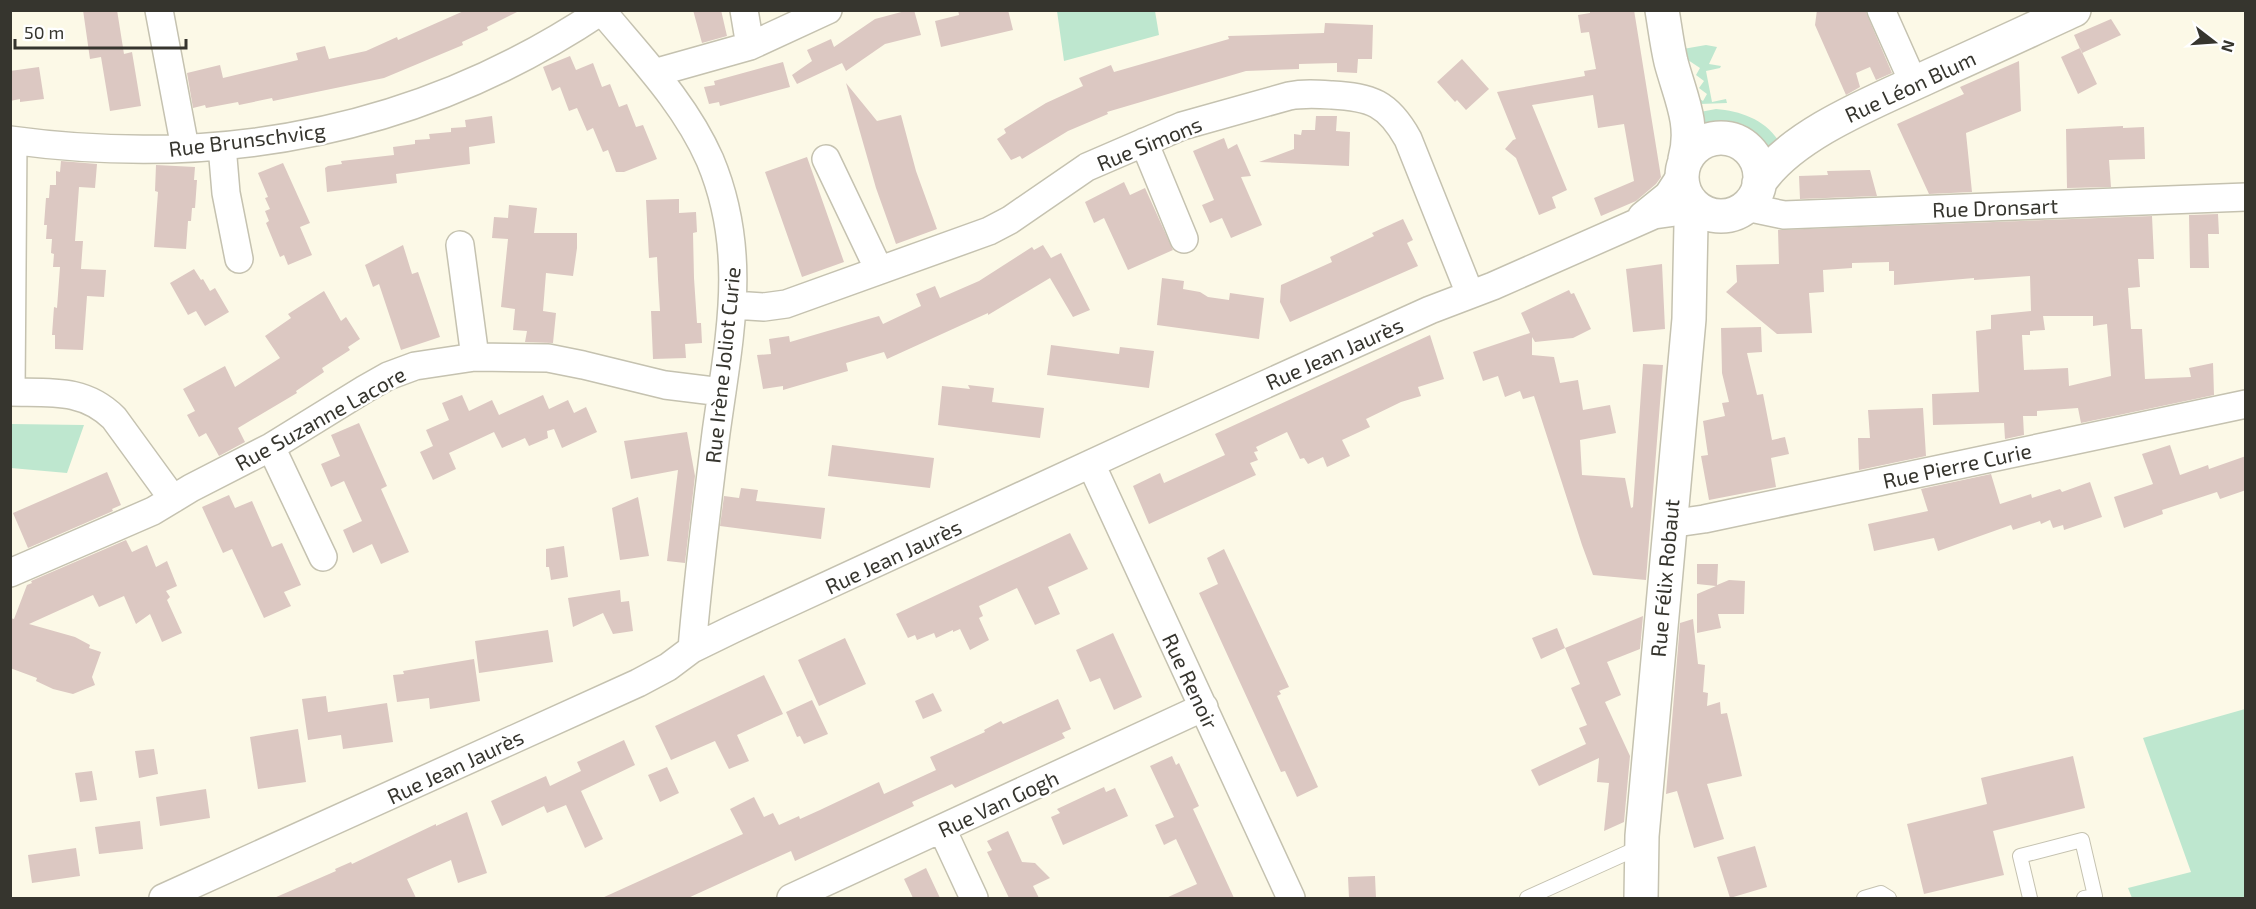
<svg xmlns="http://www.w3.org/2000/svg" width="2256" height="909" viewBox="0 0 2256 909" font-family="'Exo 2',sans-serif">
<rect width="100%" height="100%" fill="#fcf9e7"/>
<path fill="#bee7cf" d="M1057,11H1155L1159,35L1064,61Z
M1706,45L1717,47L1709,64L1721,66L1720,68L1706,71L1712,102L1726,99L1727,103L1700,104L1689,92L1703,101L1707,94L1699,88L1704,81L1696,75L1700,68L1679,54L1683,49Z
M1716,109C1740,111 1764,119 1778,140L1765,151C1757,135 1740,125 1722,124C1715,124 1709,126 1702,125L1700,112Z
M11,424L84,425L67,473L11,468Z
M2245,709V898H2132L2128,888L2191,872L2143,738Z"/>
<path fill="#dcc8c2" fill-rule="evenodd" d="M83,10H117L124,54L132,52L141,106L110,111L101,57L90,59Z
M466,10H521L487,27L488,30L462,42L463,45L384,78L273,101L272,98L239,105L238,102L206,108L205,105L193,108L187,73L220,65L223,78L298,60L296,53L325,46L329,59L366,51L397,37L398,40Z
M693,10H721L727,36L702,43Z
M909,10H914L921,35L885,44L846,71L842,63L797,84L792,75L812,61L807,50L831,39L834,47L875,19Z
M958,10H1008L1013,30L941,47L935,21L959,15Z
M1590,10H1634L1661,177L1656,184L1636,201L1601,216L1594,198L1634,181L1624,124L1598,128L1593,95L1532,105L1567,190L1552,197L1556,208L1539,215L1516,158L1505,149L1513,140L1516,139L1497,92L1585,76L1584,71L1596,69L1589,32L1581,33L1578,15L1590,13Z
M1817,10H1865L1892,73L1876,80L1870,67L1856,73L1860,87L1846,95L1815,25Z
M2111,19L2121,35L2082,53L2074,35Z
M1325,23L1373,25L1372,59H1358L1357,73L1337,72V63L1299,64V69L1246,71L1107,112L1108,114L1068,131L1022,159L1020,156L1011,160L997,139L1006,133L1004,129L1046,103L1083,86L1079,78L1111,65L1114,72L1229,39L1228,36L1324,33Z
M2080,48L2097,84L2078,94L2061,57Z
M570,56L576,70L593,63L602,87L610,84L619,107L627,104L636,127L643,125L657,159L624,172H616L608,150L603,152L593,128L587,131L577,108L569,111L560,87L552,91L543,67Z
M1462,59L1489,89L1466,110L1457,100L1455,102L1437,82Z
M2019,61L2021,111L1966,133L1972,192L1929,194L1897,124L1964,94L1960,87Z
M783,62L790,87L720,106L719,102L709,104L704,87L715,85L714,81Z
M39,67L44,99L20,102V99L10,101V71Z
M846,83L877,121L901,115L916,171L937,229L896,244L876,188Z
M492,116L495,143L469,147L470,164L396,174L397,183L327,192L325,168L328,166L342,164L341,161L394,155L393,147L415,144V140L430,139L429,134L451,132V128L466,127L465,120Z
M1316,116H1337L1336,131L1350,132L1349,166L1259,162L1294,149V134L1301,135L1302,130H1315Z
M2123,126V128L2144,127L2145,159L2109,160L2111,187L2067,188L2066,129Z
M1224,138L1228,149L1237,144L1251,176L1241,177L1262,225L1231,238L1222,218L1210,223L1202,205L1214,200L1193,151Z
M807,157L844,262L802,277L765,172Z
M61,161L97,164L95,188L79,187L75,241H83L81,269L106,270L104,297L87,296L83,350L55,349V335H52L54,307L57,308L60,267H53L54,254L51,253L52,239H46L47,225H44L46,198H49L50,185H56V171L60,172Z
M283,163L310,223L300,227L312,255L288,265L284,255L280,257L266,223L269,221L265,211L270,209L265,198L268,197L258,173Z
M156,165L195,167L194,180H197L195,208H192L191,221H188L186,249L154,247L158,192L155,191Z
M1870,170L1877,196L1800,199L1799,176L1828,175L1827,171Z
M1124,182L1130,195L1145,188L1173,250L1128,270L1104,218L1094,223L1085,202Z
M679,199V213L696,212L697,232L693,233L694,278L697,323H701L702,343L685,344L686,358L653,359L651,311H660L658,279L657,257L649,258L646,200Z
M509,205L537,208L534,233H577V248L573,276L546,273L543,311L556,313L553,343L525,342L527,331L513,330L515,309L501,307L508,239L492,238L494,217L508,218Z
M2218,214L2219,234H2208L2209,268H2190L2189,215Z
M2152,216L2154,259H2138L2140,287L2128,288L2131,329H2142L2145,379L2191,377L2189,368L2213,363L2214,395L2081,423L2078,408L2037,411V416H2023L2024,435L2005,439L2004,423L1933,425L1932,394L1979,392L1976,331L1991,329V315L2031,311L2030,276L1974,280V278L1894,285V271H1889V262L1852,263V268L1823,270L1824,292L1809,293L1812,333L1777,334L1726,292L1737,282L1736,265L1779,264L1778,230ZM2043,316H2093V326L2107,324L2111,376L2069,386L2068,368L2024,370L2022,335H2030V331L2045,330Z
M1403,219L1413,240L1407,243L1418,266L1290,322L1280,302L1281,285L1332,262L1330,257L1374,236L1372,233Z
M403,245L412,274L418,272L440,337L401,350L379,284L373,287L365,265Z
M1043,245L1051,258L1061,253L1090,310L1073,317L1050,278L988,315V313L887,359L884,352L846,363L848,371L783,390V386L763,389L757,355L771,354L769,339L789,336L790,342L879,316L883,324L921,306L916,294L935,286L940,298L979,281L1032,247L1034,250Z
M1662,264L1665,329L1633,332L1626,269Z
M194,269L201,280L203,279L210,291L215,288L229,312L205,326L196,311L188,315L170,283Z
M1162,278L1184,281L1183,289L1200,292L1208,297L1229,300L1230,293L1264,298L1259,339L1157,325Z
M1569,290L1571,294L1574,293L1591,329L1573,338L1535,342L1532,337V355L1554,357L1560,383L1578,380L1583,410L1610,405L1616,433L1580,440L1582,475L1625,478L1631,508L1633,507L1643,364L1663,365L1646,580L1593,575L1582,545L1534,396L1523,399L1520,391L1505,397L1498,376L1483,381L1473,352L1530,333L1521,313Z
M324,291L341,321L346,317L360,339L348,347L350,350L322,368L324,372L296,391L297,393L238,428L245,442L219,456L206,433L199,437L187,415L195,411L183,389L225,366L235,387L280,358L265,336L291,318L288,314Z
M1761,327L1762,352L1747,353L1757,395L1763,394L1772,440L1785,437L1789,454L1771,458L1776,487L1709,500L1701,456L1708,455L1703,421L1725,416L1722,403L1729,402L1722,373L1721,328Z
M1430,335L1444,379L1418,387L1421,396L1401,402L1366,419L1370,427L1342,440L1350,456L1327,467L1323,457L1308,464L1304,458L1300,459L1287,432L1256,447L1258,451L1254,452L1258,460L1250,463L1256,475L1149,524L1133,486L1160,473L1164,483L1225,455L1215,434Z
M1051,345L1119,354L1120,347L1154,351L1149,388L1047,375Z
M968,385L994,388L992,402L1044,408L1040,438L938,425L942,386L970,389Z
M462,395L469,411L492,400L499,415L543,395L549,409L568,400L574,413L586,407L597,432L562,448L554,429L547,431L548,438L529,446L525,438L502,448L494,432L449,453L456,469L433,480L420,452L433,446L426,430L449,420L442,403Z
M1923,408L1926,456L1859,470L1858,438H1870L1868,410Z
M359,423L387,486L381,489L409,552L381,564L372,544L353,553L343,530L362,521L344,481L331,487L321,464L340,456L331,435Z
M687,432L695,476L685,563L667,561L678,470L631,479L624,441Z
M832,445L934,458L930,488L828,476Z
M2170,445L2180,475L2208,465L2209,469L2246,456V490L2220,499L2217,492L2162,510L2163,514L2124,528L2114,497L2153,484L2142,454Z
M107,472L121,505L112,509L113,511L28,548L13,513Z
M1991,474L2000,504L2031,494L2032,498L2060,489L2062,492L2090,482L2102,517L2064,530L2063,525L2053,528L2050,520L2041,524L2040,521L2013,530L2011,525L1938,551L1934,538L1874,551L1868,524L1928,511L1921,489Z
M741,488L758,490L756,501L825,508L821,539L720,526L724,496L739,498Z
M229,495L235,508L252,501L272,547L282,543L301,585L284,592L291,606L264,618L232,549L223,553L202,507Z
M638,497L649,556L620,560L612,508Z
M1070,533L1088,569L1048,587L1060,614L1035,625L1017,588L979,606L983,616L979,618L989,640L970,650L960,629L953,632V630L936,638L934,633L917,640L915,635L908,638L896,614Z
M126,540L132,552L147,545L156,567L167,561L177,586L166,591L170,597L167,600L182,633L162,642L150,614L136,624L124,596L99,607L93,595L29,624L75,637L90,645L89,648L101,652L92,677L95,685L73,694L53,689L36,681L37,678L10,668V618L14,619L27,585L32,583L31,581Z
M564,546L568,577L551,580L549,567H546V549Z
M1224,549L1289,687L1279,691L1281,694L1277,696L1318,787L1297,797L1285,771L1281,772L1199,593L1218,584L1207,558Z
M1697,564H1718L1717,585L1729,580L1745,581L1744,614H1718L1721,628L1697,633V594L1716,586L1697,584Z
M620,590L621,602L629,601L633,631L613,634L603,613L573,627L568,598Z
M1643,616L1640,649L1607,662L1621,695L1605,702L1630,756L1624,822L1604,831L1609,783L1597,782L1599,758L1539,786L1531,770L1586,744L1579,728L1587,725L1571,688L1580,684L1565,648Z
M1693,619L1698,664L1705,665L1703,692L1708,693L1707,706L1720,702L1721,714L1727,713L1742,776L1707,784L1724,839L1694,848L1677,791L1666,794L1680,623Z
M1557,628L1565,648L1541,659L1532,638Z
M548,630L553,662L479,673L475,641Z
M1113,633L1142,697L1114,710L1100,678L1090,682L1076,650Z
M845,638L866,684L819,706L798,660Z
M474,659L480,701L430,709L429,698L397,702L393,675L404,674L403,671Z
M764,675L783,714L737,735L749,761L729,769L715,741L671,760L655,726Z
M933,693L942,711L923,719L915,701Z
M326,696L328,712L387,703L393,742L343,749L341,735L308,740L302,699Z
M1058,699L1071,729L1062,733L1065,738L955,788L952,784L912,802L914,806L795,861L791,851L688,898H602L743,834L730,809L754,797L764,817L773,813L779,825L799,816L800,819L820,810L879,782L884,794L936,770L930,757L985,732L984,730L1001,721L1003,724Z
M812,700L828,734L804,744L800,736L797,737L786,712Z
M298,729L306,782L258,789L250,737Z
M624,740L635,765L581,791L603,839L585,848L566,805L547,813L544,806L502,826L491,801L546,776L550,786L581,771L577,762Z
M154,749L158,774L139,778L135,751Z
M1172,756L1176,765L1179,763L1199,806L1193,809L1234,898H1166L1197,884L1176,839L1164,845L1155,825L1174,817L1150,766Z
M2073,756L2085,808L1993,831L2004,875L1924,894L1907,824L1987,804L1981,778Z
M667,767L679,793L660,802L648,775Z
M92,771L97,800L80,802L75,773Z
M1104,787L1106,792L1115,788L1128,816L1063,845L1051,817L1060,813L1057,809Z
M206,789L210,818L160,826L156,797Z
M467,812L487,873L458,883L451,860L407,879L416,898H274L336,871L335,869L351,862L352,864L436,824V826Z
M140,821L143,849L99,854L95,827Z
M1008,831L1022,862L1035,863L1050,878L1033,886L1039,898H1009L987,852L992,850L987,841Z
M1755,846L1767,887L1730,898L1717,857Z
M76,848L80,876L32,883L28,855Z
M926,868L940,898H913L904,879Z
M1375,876L1376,898H1349L1348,877Z"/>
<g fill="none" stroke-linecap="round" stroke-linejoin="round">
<defs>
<path id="service" d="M1527,898L1640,847
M1864,898L1881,893L1889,898
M2030,898L2020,856L2082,840L2095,896L2084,898"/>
<path id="minor" d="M159,10L185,148
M601,10C641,58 685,103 710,160C749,253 729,338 716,433C707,505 698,577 692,649
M744,10L750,46
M1881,10L1914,84
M654,73L750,46L828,10
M10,140C223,169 422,131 601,11
M1144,142L1184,239
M222,146L226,193L239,259
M826,159L879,270
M1746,207L1784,215L2246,197
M1642,216L1668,195L1681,175
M460,245L475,357
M733,305L764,307L786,304L989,231L1010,220L1087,167L1182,126L1289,96C1304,93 1317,94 1332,95C1371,97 1388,103 1408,139L1470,294
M10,392C50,393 84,388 114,418L173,499
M11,392L13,141
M271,447L323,557
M1091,464L1291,898
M1669,524L1704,519L2246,404
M10,573L153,511L191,488L271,447L365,389L388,376L415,366L475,357L548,358L583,365L665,385L722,392
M942,829L974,898
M163,898L638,683L668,667L692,649L733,629L1140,441L1430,310L1493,286L1654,215L1690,210L1701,211
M791,898L1204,707"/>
<path id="tertiary" d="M1662,10C1665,28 1667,45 1671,62C1680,96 1695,124 1685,159
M1682 177a39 39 0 1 1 78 0a39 39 0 1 1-78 0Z
M1759,183C1792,133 1879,100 1932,75C1979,54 2026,32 2074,10
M1641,898L1642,836L1689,319L1691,224L1687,197"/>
</defs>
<use href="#service" stroke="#c5c2b0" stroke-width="16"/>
<use href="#minor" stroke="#c5c2b0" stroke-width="30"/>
<use href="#tertiary" stroke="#c5c2b0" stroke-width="36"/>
<use href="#service" stroke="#fff" stroke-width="14"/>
<use href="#minor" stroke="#fff" stroke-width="27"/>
<use href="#tertiary" stroke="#fff" stroke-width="33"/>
</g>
<g text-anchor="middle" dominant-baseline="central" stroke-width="5" stroke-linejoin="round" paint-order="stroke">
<g font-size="21" fill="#36352e" stroke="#fff">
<text transform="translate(1910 86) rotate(-25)">Rue Léon Blum</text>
<text transform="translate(247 139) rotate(-7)">Rue Brunschvicg</text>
<text transform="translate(1149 143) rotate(-22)">Rue Simons</text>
<text transform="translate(1995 207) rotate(-2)">Rue Dronsart</text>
<text transform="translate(1334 353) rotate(-24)">Rue Jean Jaurès</text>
<text transform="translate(722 365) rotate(-84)">Rue Irène Joliot Curie</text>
<text transform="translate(320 418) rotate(-29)">Rue Suzanne Lacore</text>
<text transform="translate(1957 465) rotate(-12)">Rue Pierre Curie</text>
<text transform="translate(893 556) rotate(-25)">Rue Jean Jaurès</text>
<text transform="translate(1664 578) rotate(-85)">Rue Félix Robaut</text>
<text transform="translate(1191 681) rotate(65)">Rue Renoir</text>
<text transform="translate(455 766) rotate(-25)">Rue Jean Jaurès</text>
<text transform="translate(998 803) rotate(-25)">Rue Van Gogh</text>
</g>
</g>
<rect width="2256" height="909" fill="none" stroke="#36352e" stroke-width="24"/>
<g transform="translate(2214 42) rotate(107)" stroke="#ffffff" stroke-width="4.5" paint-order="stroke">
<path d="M0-4.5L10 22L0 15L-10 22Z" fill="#36352e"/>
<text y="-9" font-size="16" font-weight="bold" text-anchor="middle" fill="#36352e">N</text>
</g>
<path d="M15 39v9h171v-9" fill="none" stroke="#36352e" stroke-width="3"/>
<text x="24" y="39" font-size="18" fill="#36352e" stroke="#ffffff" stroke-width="4.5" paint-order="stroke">50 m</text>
</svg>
